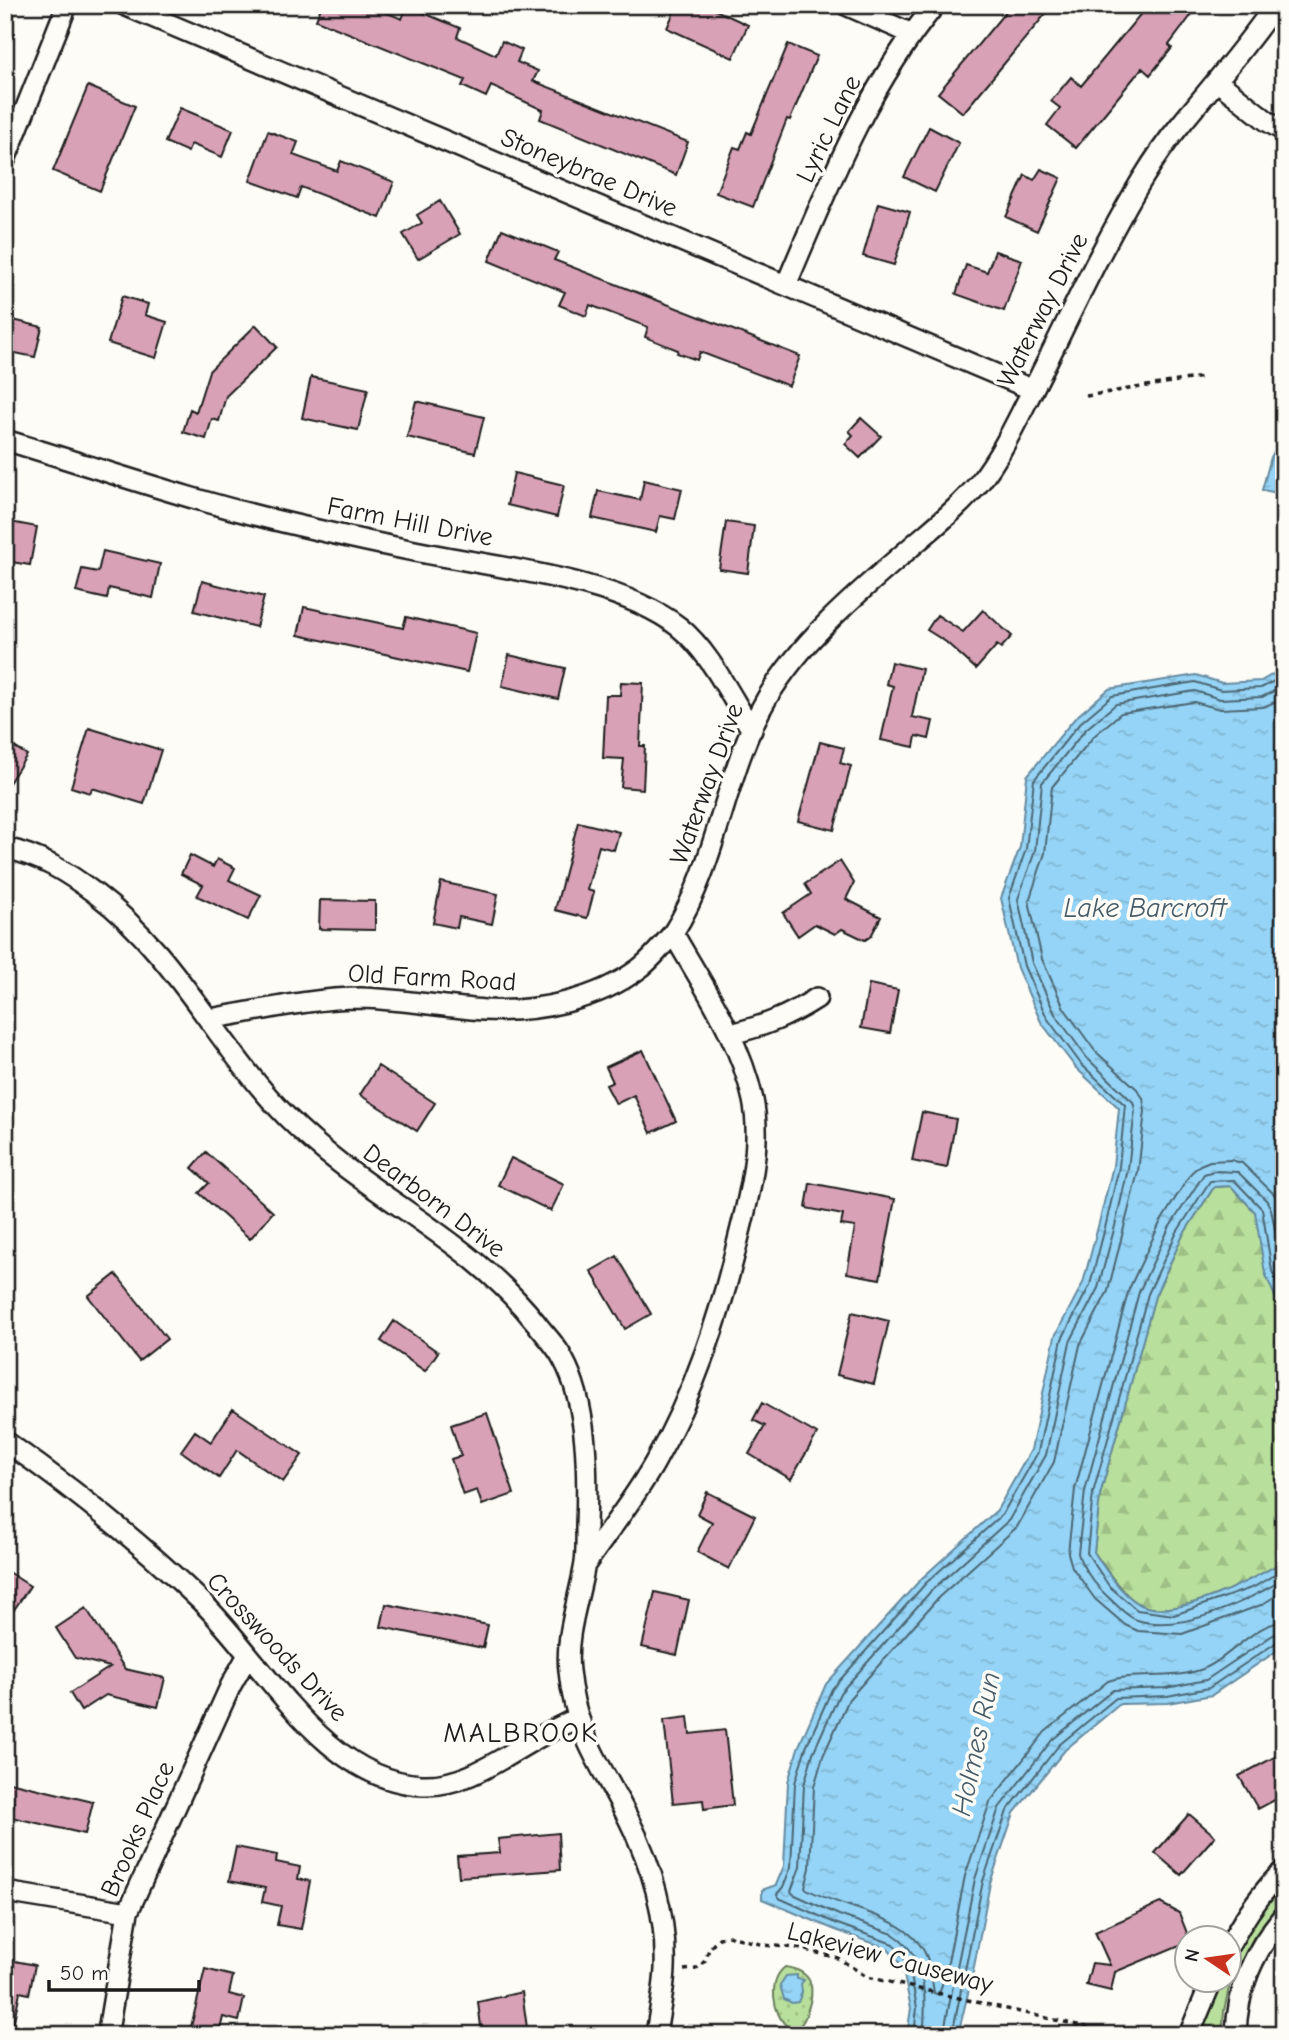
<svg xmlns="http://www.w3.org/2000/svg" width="1289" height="2040" viewBox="0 0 1289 2040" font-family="'Comic Neue',sans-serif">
<defs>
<pattern id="forest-firs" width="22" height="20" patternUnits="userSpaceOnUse" patternTransform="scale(1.75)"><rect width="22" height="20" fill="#b8df9b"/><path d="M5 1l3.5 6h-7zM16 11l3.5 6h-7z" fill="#9ebf85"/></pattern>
<pattern id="garden-dots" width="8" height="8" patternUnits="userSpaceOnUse" patternTransform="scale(1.75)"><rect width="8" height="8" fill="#b8df9b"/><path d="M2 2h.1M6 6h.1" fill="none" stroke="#9ebf85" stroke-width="1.8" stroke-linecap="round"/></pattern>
<pattern id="water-ripples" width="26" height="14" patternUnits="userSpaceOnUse" patternTransform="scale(1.75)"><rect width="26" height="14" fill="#95d4f6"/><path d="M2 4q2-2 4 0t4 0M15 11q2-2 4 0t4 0" fill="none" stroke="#80b5d2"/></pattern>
</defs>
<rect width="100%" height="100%" fill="#fdfcf7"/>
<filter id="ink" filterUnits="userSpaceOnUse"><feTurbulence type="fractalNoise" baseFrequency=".0143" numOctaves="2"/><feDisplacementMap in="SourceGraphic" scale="14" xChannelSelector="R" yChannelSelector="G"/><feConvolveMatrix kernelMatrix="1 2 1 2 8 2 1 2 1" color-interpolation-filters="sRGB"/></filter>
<g filter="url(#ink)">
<path fill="#b8df9b" stroke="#6a7e5c" stroke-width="2" d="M1284,1882V1902L1254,1937L1230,1983L1224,2011L1222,2035H1199L1221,1981L1230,1980C1230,1941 1260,1912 1284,1882Z"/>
<path fill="url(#forest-firs)" stroke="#6a7e5c" stroke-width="2" d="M1231,1186L1255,1212L1284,1318V1561C1253,1579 1176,1621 1141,1605C1124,1597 1105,1568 1094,1552L1100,1495L1155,1296L1183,1235L1214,1187Z"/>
<path fill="url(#garden-dots)" stroke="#6a7e5c" stroke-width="2" d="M785,1967C813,1971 816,1988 807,2012C806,2016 803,2023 799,2026C795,2028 792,2027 788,2027C772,2014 768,1980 785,1967Z"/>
<path fill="url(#water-ripples)" stroke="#658a9f" stroke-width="2" d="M1284,433V494L1262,490L1271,457Z
M1284,668V1318L1265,1273L1255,1212L1231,1186L1214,1187L1183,1235L1155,1296L1100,1495L1094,1552C1104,1568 1124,1597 1141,1605C1176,1621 1253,1579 1284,1561V1646L1212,1695L1168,1703L1120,1704L1065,1750L1014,1813L990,1883L973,1972L958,2035H907L911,2008L902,1966L888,1949L833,1929L762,1899V1890L776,1885L784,1866L788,1782L798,1748L826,1684L921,1579L997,1510L1031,1450L1055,1336L1083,1283L1099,1223L1113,1166L1119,1108L1076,1068L1041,1022L1017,968L1001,898L1020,847L1027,776L1075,718L1109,689L1196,675L1222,683L1261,681Z
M797,1975V1979L804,1980L801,1984L802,1992L798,2002L792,2003L784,1999L780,1985L786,1976Z"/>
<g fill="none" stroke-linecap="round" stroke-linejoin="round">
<path stroke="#4c6673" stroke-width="2" d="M1284,698L1263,707L1220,709L1194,702L1121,713L1094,736L1052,787L1045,853L1029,901L1042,959L1064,1008L1095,1051L1137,1089L1143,1098L1145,1111L1138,1172L1108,1291L1080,1345L1054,1462L1017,1527L939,1597L849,1699L823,1756L814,1787L810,1868L805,1888C842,1910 907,1913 926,1955C931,1966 932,1981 934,1993L939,1995L947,1967L965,1876L990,1802L1045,1732L1108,1681C1133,1672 1171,1680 1200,1670C1228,1661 1253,1623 1284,1622
M1284,1220L1277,1197L1242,1163L1231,1160L1210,1161L1200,1165L1191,1173L1160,1223L1129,1289L1075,1489L1068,1553L1072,1567L1095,1599L1125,1625L1138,1631L1182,1634L1261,1605L1284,1591
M1284,1276L1271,1209L1267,1201L1238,1172L1214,1171L1204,1174L1169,1228L1139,1292L1085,1491L1078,1553C1081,1567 1097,1587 1108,1597C1116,1604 1127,1617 1137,1620C1183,1634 1245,1602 1284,1579
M1284,1299L1272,1271L1262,1209L1234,1180L1210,1181L1177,1232L1148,1294L1093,1493L1087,1553L1109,1586L1137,1610L1174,1615L1254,1587L1284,1569
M914,2035L917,2008L909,1965L893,1944L835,1923L779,1898L777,1894L783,1887L791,1867L795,1783L805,1750L832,1689L926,1583L1002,1515L1038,1452L1062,1339L1090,1285L1106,1224L1119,1167L1125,1105L1081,1064L1047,1018L1024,966L1009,898L1026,849L1034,780L1080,723L1112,696L1195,682L1221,690L1261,688L1284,676
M923,2035C927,2001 926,1954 893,1934L839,1915L793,1894L791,1891L800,1867L804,1785L813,1753L840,1693L932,1590L1009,1520L1046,1455L1070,1342L1098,1288L1115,1226L1128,1169L1135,1110L1133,1102L1087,1058L1055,1014L1032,963L1018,899L1035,851L1042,783L1086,729L1116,704L1195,691L1220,699L1262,697L1284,686
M943,2035L975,1879L999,1808L1052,1740L1113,1690L1166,1688L1206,1680L1273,1635L1284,1632
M952,2035L983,1881L1007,1811L1059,1745L1116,1698L1167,1696L1209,1688L1277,1642L1284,1641"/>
</g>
<path fill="#d8a1b5" stroke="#1c1c1c" stroke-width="2" d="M322,5H368L402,19L407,6L460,28L457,37L496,55L502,41L522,50L517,62L538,71L533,81L688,142L676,175L540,119L543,110L491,86L486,97L462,86L465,80L316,20Z
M677,5H705L748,25L733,58L667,28Z
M1011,5H1053L963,113L938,93Z
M1148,5H1199L1169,45L1172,48L1150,75L1142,68L1076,148L1047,125L1060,108L1051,101L1071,77L1081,86Z
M788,44L817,56L790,120L787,119L753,207L716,193L734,147L740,149L747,132L751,134Z
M88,86L135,106L100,191L53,171Z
M180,108L233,130L222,157L191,144L188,152L165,142Z
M929,127L959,143L935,192L904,177Z
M268,131L298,142L293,155L337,171L341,161L394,182L380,218L301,187L297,198L250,181Z
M1041,169L1061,178L1037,231L1006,217L1025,175L1034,180Z
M440,201L460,234L418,259L403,234L422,223L417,215Z
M878,203L910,212L894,265L863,256Z
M502,229L558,252L554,260L800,356L789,386L700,352L697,360L677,353L678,350L645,337L648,327L590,305L586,316L559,305L565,292L489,261Z
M995,251L1022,260L1004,311L956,294L966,265L987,272Z
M122,296L148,304L145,315L167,322L156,358L108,343Z
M5,318L42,327L35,357L5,351Z
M256,325L277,347L226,396L219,421L212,419L206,439L183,432L190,409L196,412L209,371Z
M311,377L368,389L358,430L302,418Z
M416,401L484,417L475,453L407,437Z
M861,418L881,436L860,458L845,444L853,435L849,431Z
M514,473L564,485L557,517L507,505Z
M644,480L682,489L675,519L660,516L656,532L592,518L598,491L640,500Z
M5,521L37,527L30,565L5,561Z
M726,522L754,526L748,573L719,569Z
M103,551L160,564L153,598L109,588L107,599L76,592L82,569L98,572Z
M202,581L264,597L256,627L194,611Z
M304,607L403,628L406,617L476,633L467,672L298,635Z
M983,610L1012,636L1001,648L997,645L976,669L946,642L927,630L937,615L963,632Z
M509,655L565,668L558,699L502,686Z
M891,662L922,669L912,717L933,721L929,739L916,736L914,747L881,740L893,686L886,684Z
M621,682L643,683L640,746H645L643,789L621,787L624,759L603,758L606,695H620Z
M89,728L161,750L144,804L92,788L90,793L71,787Z
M5,741L27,755L5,789Z
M820,742L844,748L840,763L851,766L834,830L798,821Z
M578,822L619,832L614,850L599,846L587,890L594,892L587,918L555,910Z
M190,855L213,867L217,859L235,868L229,880L261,895L248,920L197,896L203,885L181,874Z
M840,861L854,883L846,899L881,917L871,936L865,940L842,929L835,934L815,924L798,936L783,913L811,894L805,884Z
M441,882L498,894L492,924L459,917L457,928L433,923Z
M320,900L375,901V930L319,929Z
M869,984L898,990L890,1033L861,1028Z
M643,1050L676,1121L651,1133L634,1095L616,1104L606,1085L613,1082L606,1067Z
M378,1066L435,1103L417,1131L360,1095Z
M922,1112L956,1119L947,1168L912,1161Z
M206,1152L273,1212L250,1239L199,1193L209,1183L192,1168Z
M511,1158L564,1184L551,1211L498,1185Z
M810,1183L895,1199L880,1279L847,1273L855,1227L841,1225L843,1215L806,1208Z
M617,1256L651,1314L625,1329L591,1271Z
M116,1274L167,1339L139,1361L88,1296Z
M852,1312L889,1321L874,1384L837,1375Z
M394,1321L438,1352L425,1371L381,1341Z
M762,1403L817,1434L791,1479L749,1454L765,1426L753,1420Z
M233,1409L302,1455L283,1482L237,1450L219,1478L181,1451L195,1431L211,1442Z
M487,1413L514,1494L482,1505L477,1490L463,1495L451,1459L461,1456L451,1425Z
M707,1492L755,1516L729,1569L697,1552L712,1522L697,1514Z
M5,1570L30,1586L5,1623Z
M655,1592L689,1600L677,1655L642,1647Z
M386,1604L488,1625L483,1648L381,1627Z
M86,1608L125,1669L165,1678L158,1707L106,1695L81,1711L70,1693L110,1667L75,1658L56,1628Z
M688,1717L690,1734L725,1730L733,1805L704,1809L703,1800L673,1803L664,1720Z
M1284,1752V1795L1258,1809L1239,1776Z
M5,1781L93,1802L85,1834L11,1817L14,1803L5,1801Z
M1189,1814L1215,1836L1181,1875L1155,1853Z
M558,1833L560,1870L459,1877L457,1856L500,1853L498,1839Z
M236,1847L277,1855L276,1862L300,1867L298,1879L310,1881L301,1929L277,1925L281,1906L262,1902L265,1888L229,1881Z
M1160,1903L1179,1913L1189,1938L1187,1942L1115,1972L1111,1991L1086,1985L1092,1963L1110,1965L1095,1932Z
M5,1959L35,1965L29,1994L20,1992L12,2029H5Z
M205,1969L233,1976L229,1994L244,1998L239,2021L223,2017L219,2035H189Z
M522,1992L528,2035H482L478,2002Z"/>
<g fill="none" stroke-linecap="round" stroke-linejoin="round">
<defs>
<path id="minor" d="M124,5L1033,390
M846,5L912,34
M1217,81L1267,121L1284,131
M5,160L67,5
M786,285C828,187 866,88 935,5
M5,440C101,469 198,503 296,525C347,537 400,549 452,558C518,570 625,584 679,627C711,653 730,696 752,730
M5,848C41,856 67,872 96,894C176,954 218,1047 287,1117C365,1196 467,1235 537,1324C545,1335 557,1346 563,1359C588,1404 588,1474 586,1525C586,1540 587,1555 584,1569C578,1602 565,1637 569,1671C575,1734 602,1766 629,1820C652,1866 667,1917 665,1969C664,1991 659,2013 656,2035
M209,1019C259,1011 310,998 361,998C402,999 443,1007 484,1010C536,1013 598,1000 640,968C653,958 663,945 673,933
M730,1034C765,1026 787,1017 817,998
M5,1441C75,1490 142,1544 203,1603C265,1664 325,1781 422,1785C464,1787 500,1759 534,1740C548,1732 563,1725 577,1718
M585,1565C608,1532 634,1499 654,1464C695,1392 720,1316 739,1236C750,1193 762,1143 753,1100C740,1039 703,986 673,933C719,861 724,772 767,698C803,638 858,593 910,548C934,527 960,507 980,482C998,459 1012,431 1025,405C1054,350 1079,293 1109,238C1130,199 1152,159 1181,124C1213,85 1246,47 1275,5
M5,1892L128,1912
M1230,1944C1245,1916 1261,1892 1284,1870
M109,2035V2025L128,1912L231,1685L248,1655
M1189,2035L1212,1980
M1236,2035C1237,1988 1254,1951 1284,1915"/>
</defs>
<use href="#minor" stroke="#1c1c1c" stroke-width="24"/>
<path stroke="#1c1c1c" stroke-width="3.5" stroke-dasharray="5 5" stroke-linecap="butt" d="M1086,396L1202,377
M684,1970L696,1969L705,1961L709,1949L719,1938L730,1936L764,1945L797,1948L838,1958L867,1977L1121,2035"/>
<use href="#minor" stroke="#fdfcf7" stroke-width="19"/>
</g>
</g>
<g text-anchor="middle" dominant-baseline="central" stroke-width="7" stroke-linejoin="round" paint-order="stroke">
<g font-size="26" fill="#1c1c1c" stroke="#fdfcf7">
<text transform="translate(829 129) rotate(-64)">Lyric Lane</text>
<text transform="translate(589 173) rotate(23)">Stoneybrae Drive</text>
<text transform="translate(1043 310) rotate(-63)">Waterway Drive</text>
<text transform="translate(410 522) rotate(11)">Farm Hill Drive</text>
<text transform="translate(707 784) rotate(-70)">Waterway Drive</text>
<text transform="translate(432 978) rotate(3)">Old Farm Road</text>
<text transform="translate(434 1201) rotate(37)">Dearborn Drive</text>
<text transform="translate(277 1647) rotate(47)">Crosswoods Drive</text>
<text transform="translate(138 1829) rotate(-66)">Brooks Place</text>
<text transform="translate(890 1958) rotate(15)">Lakeview Causeway</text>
</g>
<g font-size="28" font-style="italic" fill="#465c68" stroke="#fdfcf7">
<text x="1145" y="908">Lake Barcroft</text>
<text transform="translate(976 1744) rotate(-78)">Holmes Run</text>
</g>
<g font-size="28" letter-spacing="2" fill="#1c1c1c" stroke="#fdfcf7">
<text x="521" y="1733">MALBROOK</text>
</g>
</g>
<rect width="1289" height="2040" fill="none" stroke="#fdfcf7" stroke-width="28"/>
<rect x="14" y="14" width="1261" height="2012" fill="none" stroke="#1c1c1c" stroke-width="2.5" filter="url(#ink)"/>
<g transform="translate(1208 1959) rotate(283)"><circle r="33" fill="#fdfcf7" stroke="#a3a29f" stroke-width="2"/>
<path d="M0-5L12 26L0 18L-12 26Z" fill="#c8321e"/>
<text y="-10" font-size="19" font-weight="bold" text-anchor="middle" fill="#1c1c1c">N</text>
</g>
<path d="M49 1980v10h150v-10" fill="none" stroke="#1c1c1c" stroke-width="3.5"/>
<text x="60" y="1980" font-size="21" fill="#1c1c1c" stroke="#fdfcf7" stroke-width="5" paint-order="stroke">50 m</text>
</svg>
